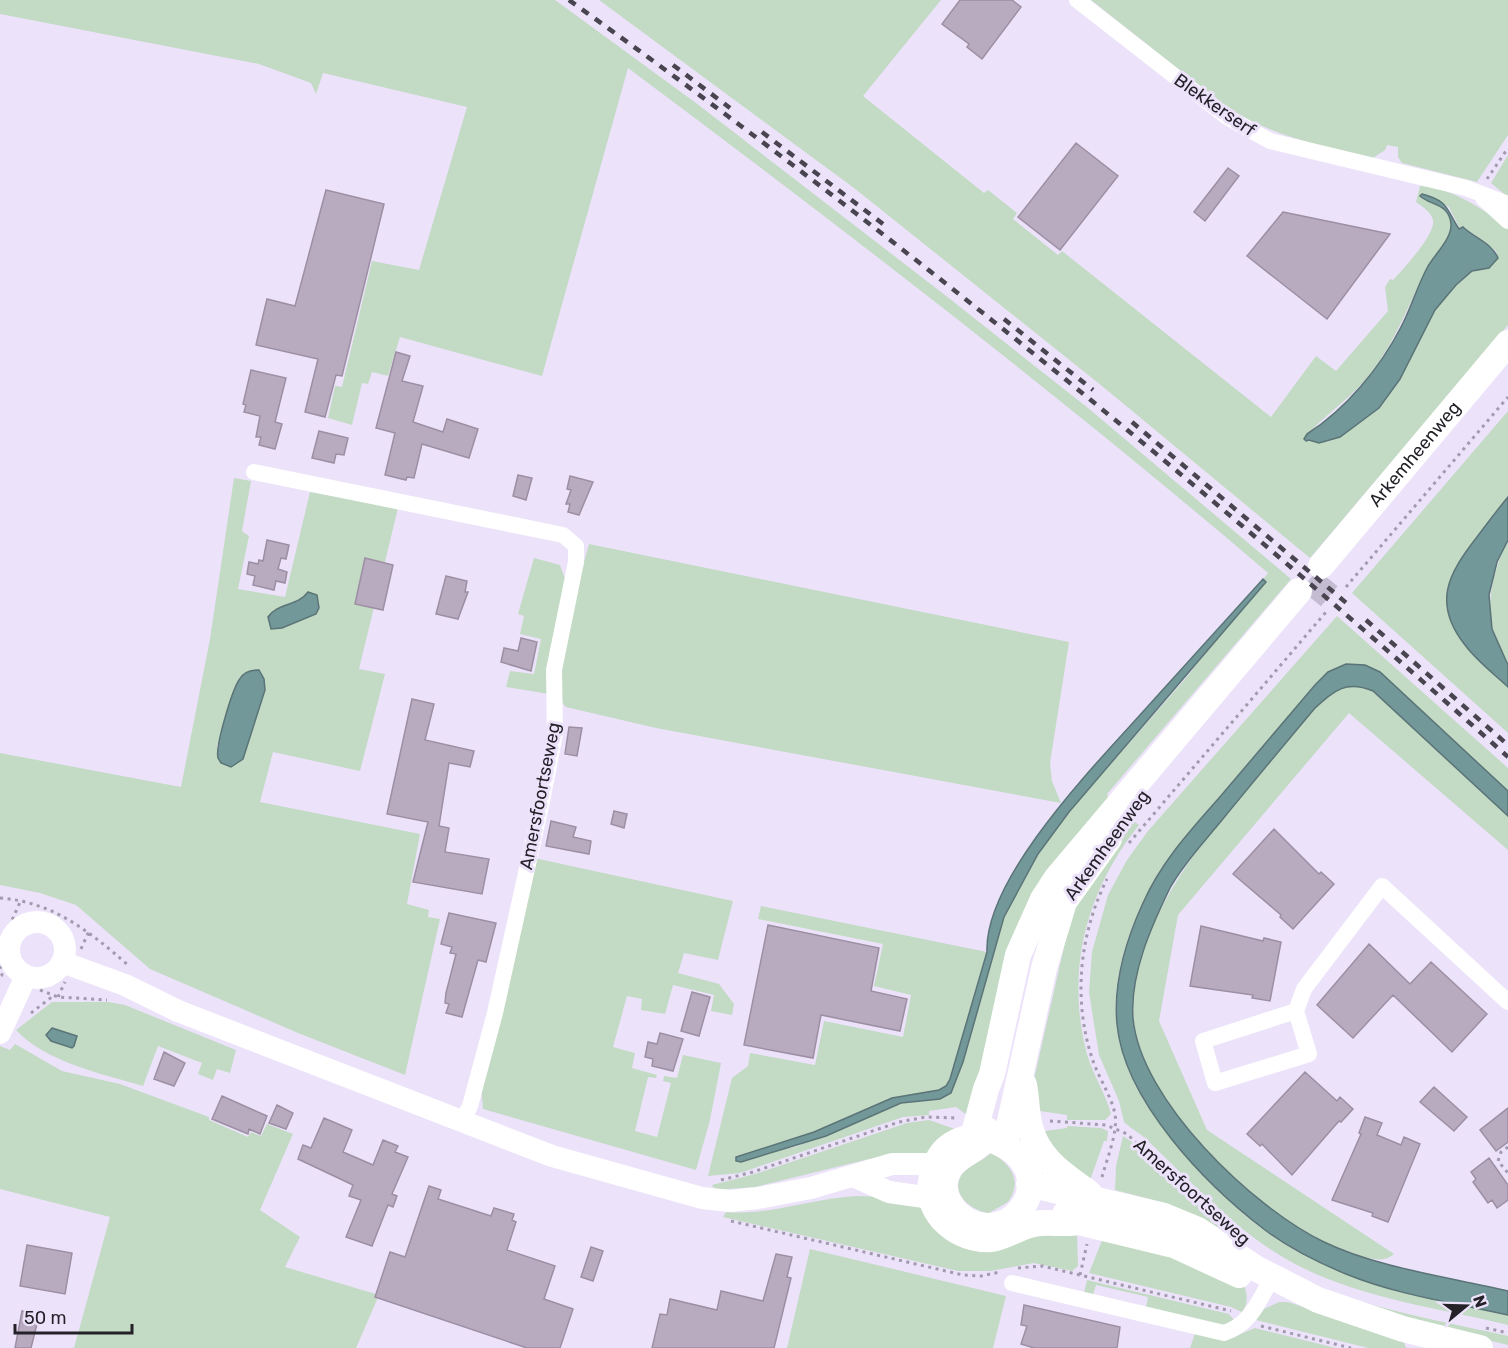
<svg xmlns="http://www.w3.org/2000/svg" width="1508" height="1348" viewBox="0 0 1508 1348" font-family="Rubik,sans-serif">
<rect width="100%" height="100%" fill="#ece3fb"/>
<path fill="#c3dac4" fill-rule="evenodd" d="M0,0H555L696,103L950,299L1088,408L1291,579L1107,794L1109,802L1070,852L967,1115L956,1107L929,1111V1115L903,1117L740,1173L708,1176L732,1078L748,1066L750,1053L815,1065L824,1021L903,1037L911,995L874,986L883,944L758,919L761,906L987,952L950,1079L946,1086L939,1090L892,1098L814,1132L736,1157L795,1147L901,1103L951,1093L963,1062L1004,917L1038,854L1069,812L1186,678L1268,573C1061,396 846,231 628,68L542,376L400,337L388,376L372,372L368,384L362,383L352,425L328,418L335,386L342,387L372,261L419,270L467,107L323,73L316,94L311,83L259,64L0,14Z
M599,0H941L863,96L984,193L988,190L1017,213L1013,219L1058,255L1062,251L1271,417L1316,356L1336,371L1388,311L1385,287L1390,279L1393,280C1403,269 1436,234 1433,220C1431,212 1423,207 1416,202L1420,186C1453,188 1482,209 1508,227V325L1310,558L1102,386L854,188ZM1426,195L1449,207L1460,229L1474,234L1496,251L1497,256L1486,269L1472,271L1456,285L1435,310L1400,379L1379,408L1340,437L1319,443L1304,439C1321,417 1348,401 1366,379C1396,343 1407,306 1428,267C1435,255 1451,240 1451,227C1452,210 1437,201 1421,198Z
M1091,0H1508V135L1477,182L1402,163L1398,157V147L1387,145L1385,150L1373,158C1317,145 1274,137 1225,106Z
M1508,155V197L1491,183Z
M1508,411V497L1462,556L1464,644L1508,687V733L1352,593Z
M234,478L251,481L242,531L249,536L238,589L285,597L310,492L398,508L359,669L385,674L360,771L273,752L260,802L420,834L407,904L429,910L428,917L440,919L405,1075L298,1033L150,969L76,905L40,893L0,885V753L181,787L210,639ZM259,670L264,679L218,758L217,745Z
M1508,540V665C1481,626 1488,580 1508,540Z
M589,544L1069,642L1050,763L1052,781L1061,803L656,728L566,707C546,692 582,570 589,544Z
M534,558L560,565L567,584L549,694L506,687L510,671L534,674L541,639L520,634L524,616L518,614Z
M1337,616L1508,768V791L1380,672C1360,663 1348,664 1328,672L1162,867C1135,913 1110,971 1117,1026C1126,1097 1209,1191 1267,1232C1297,1254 1333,1270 1368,1282L1508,1315V1325C1447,1310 1381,1301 1323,1277C1250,1248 1201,1191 1145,1138C1138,1132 1130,1128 1124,1122L1119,1101L1099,1055L1089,992L1092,952L1108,895L1127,860L1148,831Z
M1356,684L1373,691L1508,816V850L1349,713L1178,915L1159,1021L1207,1130L1394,1254C1382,1265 1364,1257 1351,1252C1333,1246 1314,1239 1297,1228C1246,1198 1169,1117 1144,1063C1135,1042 1132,1019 1134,996C1142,892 1250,786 1315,708L1333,692Z
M1134,821L1139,825C1086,891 1065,971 1087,1054C1093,1075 1106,1094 1111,1114L1105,1120H1067V1115L1033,1110L1034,1079L1074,903L1100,859L1126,826Z
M534,858L733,901L718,960L684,953L678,973L719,984L734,1004L732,1015L711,1011L714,995L673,985L665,1014L641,1010L642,999L627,996L613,1047L635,1053L632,1068L657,1075L656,1078L648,1077L635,1131L657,1137L671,1083L663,1081L664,1076L677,1078L683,1055L721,1063L710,1120L696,1170L483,1109L481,1086Z
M52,1002H109L125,1005L236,1050L230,1073L217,1069L213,1080L198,1074L202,1063L158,1046L143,1086C103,1074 45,1062 16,1030Z
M15,1044L62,1071L120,1084L209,1117V1120L248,1137L251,1132L261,1136L267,1124L293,1134L260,1210L300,1237L285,1267L379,1295L356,1348H74L110,1217L0,1189V1046L10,1050Z
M929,1120L955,1129L932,1153L869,1159L755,1187L715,1190L712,1185L755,1174L907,1123Z
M1067,1126L1101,1128L1108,1131L1107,1141H1104L1089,1183L1082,1180L1038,1132L1067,1128Z
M1123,1136C1163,1161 1199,1211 1238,1241C1315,1301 1415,1315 1508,1336V1345L1336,1303L1185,1211L1161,1202L1115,1190L1116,1166Z
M991,1153C1011,1163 1023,1182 1008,1202L989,1213C971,1211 948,1192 963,1173C970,1164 983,1161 991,1153Z
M857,1196L889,1197L1022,1235L1077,1233L1078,1266L1072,1271L1034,1263L990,1271H958L723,1217L726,1212C770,1216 812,1198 857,1196Z
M1103,1238L1174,1254L1244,1286C1248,1295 1248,1304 1242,1312L1231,1307L1089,1273Z
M810,1249L1006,1296L993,1348H787Z
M1087,1280L1229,1314L1234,1320L1223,1326L1146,1307L1148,1297L1096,1285L1093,1295L1084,1293Z
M1279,1302H1288L1403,1340L1406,1348H1368L1256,1320L1264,1309Z
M1255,1328L1336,1348H1190L1195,1333L1233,1337Z"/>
<path fill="#739899" stroke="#5b7477" stroke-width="1.5" d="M1422,194C1449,201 1446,209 1459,229L1463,227C1473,237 1492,243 1498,258L1489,268L1472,271L1456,285L1435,310L1400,379L1379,408L1340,437L1319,443L1309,440L1306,441L1304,439L1307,434C1346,409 1380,368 1401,327C1411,308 1417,287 1427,268C1434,255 1452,239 1451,224C1449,203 1431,206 1420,196Z
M1508,497V540L1497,562L1489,595L1492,629L1508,665V687C1493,673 1477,661 1465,645C1432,603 1448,574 1477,537C1487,524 1497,510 1508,497Z
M1263,579L1266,582L1069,812L1038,854L1004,917L963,1062L951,1093L940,1099L901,1103L826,1136L741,1162L736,1161V1157L814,1132L892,1098L939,1090L946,1086L950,1079L987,952C984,876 1100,760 1149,705C1187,663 1225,621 1263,579Z
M308,592L317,595L319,608L316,614L282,628L271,629L268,617C277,603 298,606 308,592Z
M1346,664L1365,665L1380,672L1508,791V816L1373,691C1346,680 1335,690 1315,708C1284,745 1253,782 1222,820C1205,841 1183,864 1170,888C1151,927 1130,974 1133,1018C1140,1100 1253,1208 1324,1242C1378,1268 1449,1277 1508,1291V1315C1455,1303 1397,1295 1346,1274C1319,1263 1289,1248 1265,1230C1206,1185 1124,1101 1117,1024C1113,982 1126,940 1143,903C1161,862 1190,831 1219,798C1251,760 1283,723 1315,685L1328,672Z
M259,670L264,679L265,690L243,759L231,767L221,763L218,758C215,746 232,691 239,680C243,672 252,670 259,670Z
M52,1028L77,1036L74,1046L72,1048L51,1041L46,1035Z"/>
<path fill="#b9abbf" stroke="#9d8fa3" stroke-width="1.5" d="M960,0H1012L1021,7L982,59L967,47L969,44L942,24Z
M1076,143L1118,176L1060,250L1018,217Z
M1228,168L1239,176L1205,221L1194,212Z
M326,190L384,204L342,376L336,375L325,417L305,412L318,359L256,345L267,299L295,306Z
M1283,212L1390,234L1327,319L1247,256Z
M396,352L410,356L402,381L423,386L413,422L443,432L447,419L478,429L469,458L422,444L414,478L407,477L406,480L385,475L395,433L376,428Z
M251,370L286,378L275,422L282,424L275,449L259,445L261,437H256L260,416L244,412L246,405L243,404Z
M319,431L348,438L344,455L336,454L334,463L312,458Z
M518,475L532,478L526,500L513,496Z
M570,476L593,482L579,515L568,512L570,504H566L571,490L567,489Z
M267,540L289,545L286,559L281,558L278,569L287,572L285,583L276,581L274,590L253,585L255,576L247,574L249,562L258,564L259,560L263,561Z
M365,558L393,565L383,610L355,604Z
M446,576L467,581L465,592H468L458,619L436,614Z
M521,638L537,642L531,671L501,662L504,648L518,651Z
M412,699L434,704L425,740L474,751L470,767L449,763L439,826L449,828L445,852L489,859L482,894L413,882L428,822L387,814Z
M569,727L582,728L577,756L565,754Z
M614,811L627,814L624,828L611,824Z
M551,821L576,827L573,837L591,841L589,854L546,846Z
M1274,829L1319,874L1321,872L1334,884L1293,929L1280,917L1281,915L1233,874Z
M449,913L496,923L486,962L478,960L462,1017L446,1013L449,1004L445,1003L446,993L456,954L450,953L452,947L441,944Z
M768,925L879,948L871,991L907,999L900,1031L821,1015L813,1058L744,1045Z
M1201,926L1263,941L1264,938L1281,942L1270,1001L1252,998L1253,995L1190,986Z
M1369,944L1410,984L1431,962L1487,1014L1452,1052L1393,995L1353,1038L1317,1005Z
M692,992L710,997L699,1036L681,1031Z
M660,1033L683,1039L673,1071L652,1066L653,1059L645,1057L648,1042L657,1044Z
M164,1052L185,1063L174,1086L154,1079Z
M1305,1072L1337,1101L1340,1097L1353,1109L1341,1122L1339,1121L1292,1175L1262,1144L1260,1146L1247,1134Z
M1434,1087L1467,1117L1454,1131L1420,1102Z
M222,1096L267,1116L260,1134L249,1129L248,1134L212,1119Z
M277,1105L293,1113L286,1129L269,1123Z
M1508,1108V1142L1496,1151L1480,1130Z
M1365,1117L1382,1123L1377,1135L1401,1145L1404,1137L1420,1144L1388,1222L1372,1216L1373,1213L1332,1200L1361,1134L1359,1133Z
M324,1118L352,1130L343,1152L373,1165L383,1140L398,1146L395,1152L408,1157L392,1194L397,1196L393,1207L388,1205L372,1246L346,1237L361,1200L349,1196L353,1185L298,1159L303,1145L311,1148Z
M1489,1158L1508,1185V1200L1497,1208L1492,1200L1488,1203L1473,1182L1476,1179L1471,1172Z
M429,1186L441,1190L438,1199L491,1216L494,1208L514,1214L512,1220L516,1222L507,1250L555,1266L544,1299L573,1309L560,1348H527L375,1297L390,1252L405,1257Z
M27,1245L72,1253L65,1294L20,1286Z
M591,1247L603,1251L593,1281L581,1277Z
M776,1254L792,1257L787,1277L791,1278L774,1348H652L660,1314L667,1315L670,1299L717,1310L721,1291L763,1301Z
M1024,1305L1120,1327L1117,1348H1034L1021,1344L1027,1326L1021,1325Z
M22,1311L39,1316L31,1348H15Z"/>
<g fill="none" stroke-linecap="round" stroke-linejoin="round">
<path stroke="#c4bcd1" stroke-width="26" stroke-dasharray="26 13" stroke-linecap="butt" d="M1311,598L1330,575"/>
<path stroke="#a29bad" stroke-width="3" stroke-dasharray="3 4.5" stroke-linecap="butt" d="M1487,179L1508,148
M1346,587L1508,397
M1129,843L1326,612
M0,898C53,902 89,931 128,965
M0,947L21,900
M81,949L89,931
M0,966L2,975L6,976
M40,990L58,997L107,1000
M58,997L65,982
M31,1013L53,996
M1050,1121L1106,1125L1127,1134L1206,1210
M1508,1147L1501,1152L1498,1161L1508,1173
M1102,1177C1107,1158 1118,1133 1115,1114C1111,1095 1098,1077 1092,1058C1073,1000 1079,935 1107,879
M721,1180L753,1172L899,1122L926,1117L957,1118
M731,1221L963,1275L981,1276L1000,1272
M1018,1268L1042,1266L1231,1311
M1080,1275L1087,1244
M1261,1326L1351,1348
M1486,1328L1508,1333"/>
<path stroke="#fff" stroke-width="16" d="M1077,0L1227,117L1270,141L1466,188L1508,204
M1483,198L1508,221
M254,472L563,535L576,546V562L554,670L555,734L542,801L495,1013L470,1106L462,1121
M1296,1011L1203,1041L1215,1083L1309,1054L1296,1011L1304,989L1382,886L1508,1002
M1012,1283L1224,1333C1251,1324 1258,1302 1272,1278"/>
<path stroke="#fff" stroke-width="22" d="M9 950a28 28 0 1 1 56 0a28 28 0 1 1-56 0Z
M62,962L125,985L178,1011L552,1156L702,1198L730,1201L758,1198L811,1188L892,1164H935
M0,1033L26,976
M855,1177L889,1192L931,1198"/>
<g stroke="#fff" stroke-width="26">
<path id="s1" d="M1321,566L1508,343"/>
<path d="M1024,1085C1027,1099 1026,1113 1030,1127C1038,1159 1064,1175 1089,1193"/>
<path d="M987,1130C983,1152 961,1151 950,1168C933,1195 961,1228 990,1226C1002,1225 1014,1219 1021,1209C1064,1153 945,1096 931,1181C925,1214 959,1242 991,1239C1006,1237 1018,1227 1034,1224C1048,1221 1064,1225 1079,1222"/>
<path d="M973,1137L986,1089L992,1074L1018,955L1043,899L1056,879L1299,591"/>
<path d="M1005,1144L1044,968L1064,902L1109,839"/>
<path d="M1029,1184L1164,1216L1198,1230L1257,1269L1318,1300L1403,1329L1480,1348"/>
<path d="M1065,1214L1079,1222L1174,1245L1239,1275"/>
</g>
<path stroke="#494550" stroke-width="4.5" stroke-dasharray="8 8" stroke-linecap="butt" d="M569,0C896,234 1208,489 1508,757
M673,65L730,108
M762,132L883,224
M1004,319L1093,390
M1132,422L1350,606
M1366,620L1508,745"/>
</g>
<g text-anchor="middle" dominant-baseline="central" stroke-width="6" stroke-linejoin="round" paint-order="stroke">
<g font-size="18" fill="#242129" stroke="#ece3fb">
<text transform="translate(1215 105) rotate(35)">Blekkerserf</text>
<text stroke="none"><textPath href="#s1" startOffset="146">Arkemheenweg</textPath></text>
<text transform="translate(540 796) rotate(-79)">Amersfoortseweg</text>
<text transform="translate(1107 845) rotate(-54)">Arkemheenweg</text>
<text transform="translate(1192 1192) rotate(42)">Amersfoortseweg</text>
</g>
</g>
<g transform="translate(1466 1306) rotate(71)" stroke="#ece3fb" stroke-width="4.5" paint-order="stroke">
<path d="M0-4.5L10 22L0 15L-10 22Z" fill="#242129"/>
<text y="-9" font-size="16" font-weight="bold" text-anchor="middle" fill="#242129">N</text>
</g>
<path d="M15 1324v9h117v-9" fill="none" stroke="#242129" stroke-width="3"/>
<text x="24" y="1324" font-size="18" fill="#242129" stroke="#ece3fb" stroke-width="4.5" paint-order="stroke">50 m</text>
</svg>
